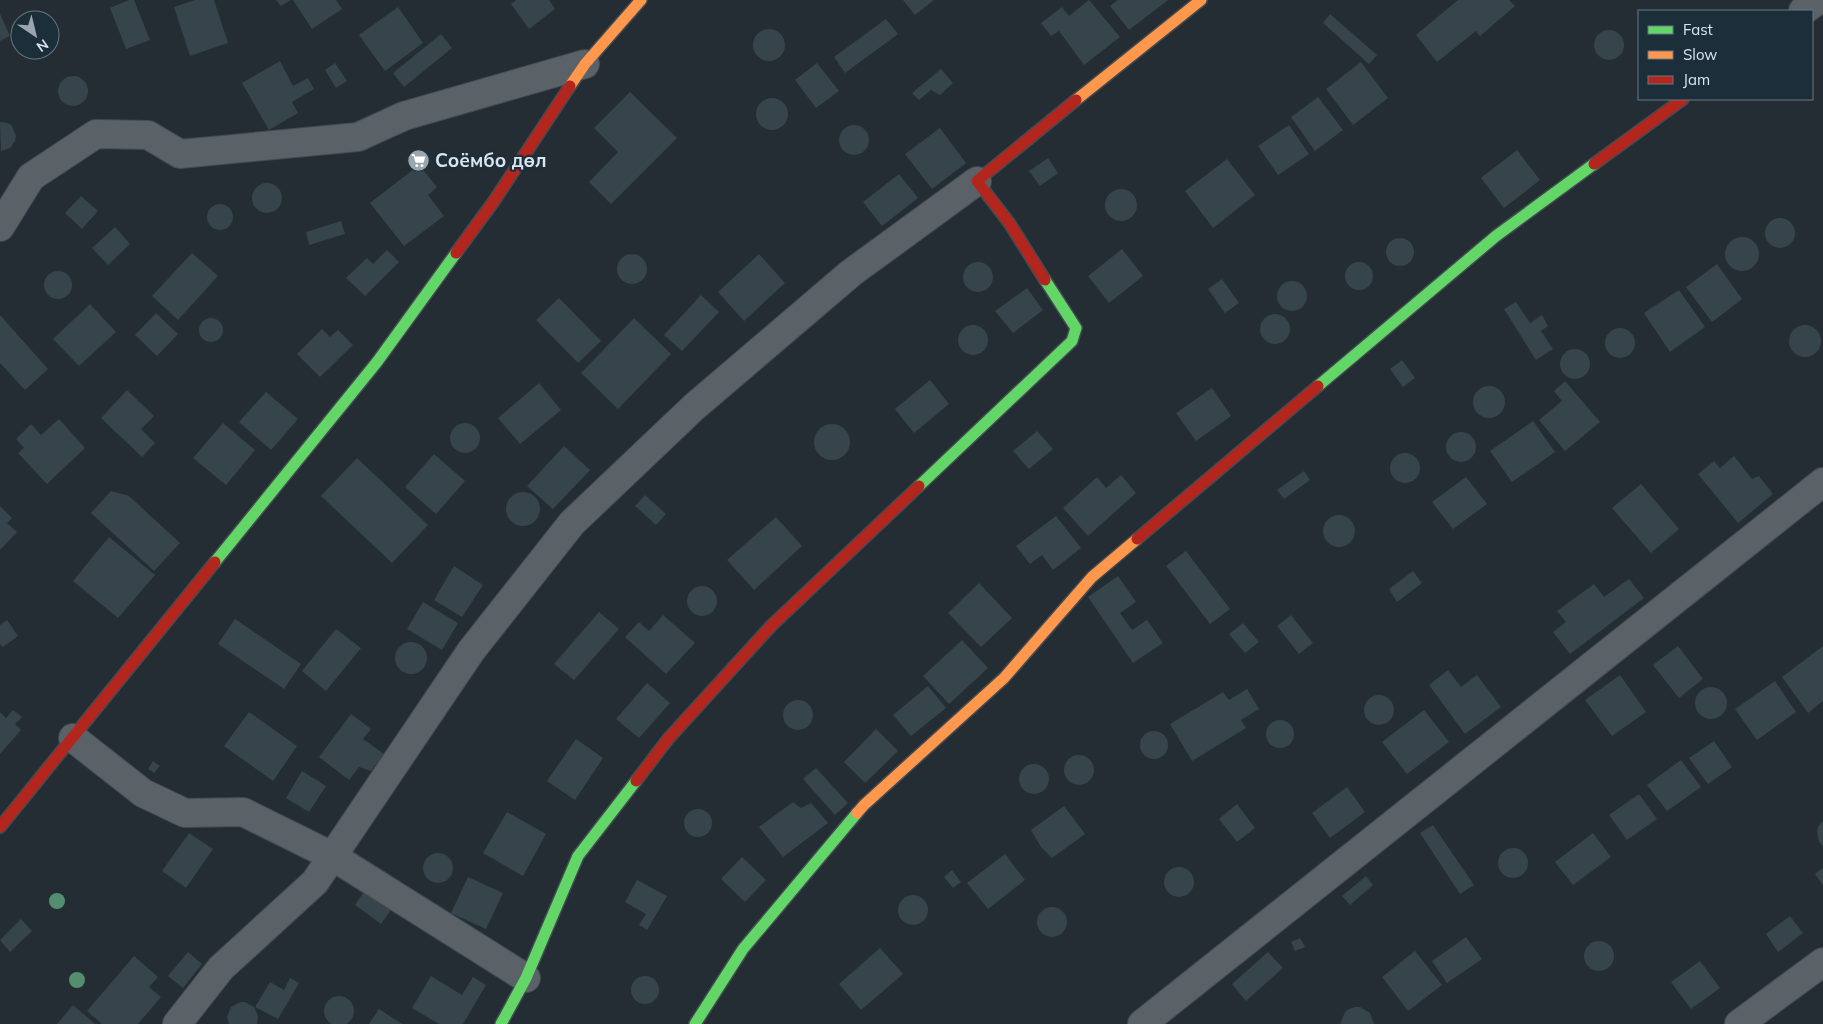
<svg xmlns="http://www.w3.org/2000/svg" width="1823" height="1024" viewBox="0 0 1823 1024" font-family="Mulish,sans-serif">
<rect width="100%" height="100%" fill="#242d34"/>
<path fill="#36444c" d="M129,0H134L150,40L126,49L110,8Z
M195,0H214L228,43L190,56L174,7Z
M276,0H291L281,6Z
M293,0H336L342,9L312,29Z
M516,0H549L555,9L529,29L511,4Z
M903,0H934L915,15Z
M1089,0L1120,37L1084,65L1059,31L1051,36L1041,23L1062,7L1069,16Z
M1118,0H1168L1129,30L1110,6Z
M1458,0H1509L1515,6L1480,36L1476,31L1437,62L1416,35Z
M398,7L423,43L385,71L359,35Z
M0,14L10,36L0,41Z
M1330,14L1377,55L1369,64L1323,23Z
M886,19L898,34L845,73L834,57Z
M753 45a16 16 0 1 1 32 0a16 16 0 1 1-32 0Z
M1594 45a15 15 0 1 1 30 0a15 15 0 1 1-30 0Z
M441,34L452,48L404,87L393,73Z
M280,61L293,86L308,78L314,89L292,102L298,113L269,130L242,83Z
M1361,62L1388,98L1353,125L1326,89Z
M335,63L347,81L336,88L325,70Z
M817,63L839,91L816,108L795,80Z
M941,69L953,83L940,95L931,90L919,100L912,93Z
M58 91a15 15 0 1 1 30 0a15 15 0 1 1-30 0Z
M630,92L677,138L611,204L589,182L618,152L594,128Z
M1318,97L1343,130L1315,151L1291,117Z
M756 114a16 16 0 1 1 32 0a16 16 0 1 1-32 0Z
M0,122L8,123L12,126L16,136L15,141L10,148L1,151Z
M839 140a15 15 0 1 1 30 0a15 15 0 1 1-30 0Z
M1289,125L1309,154L1278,175L1258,146Z
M940,128L966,163L932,189L905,154Z
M1517,150L1540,180L1504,208L1481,178Z
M1048,158L1058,173L1040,186L1029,171Z
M1227,159L1255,195L1213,228L1185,191Z
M419,165L437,187L428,195L444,216L404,246L370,203Z
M899,174L918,198L882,226L863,202Z
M252 198a15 15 0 1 1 30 0a15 15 0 1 1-30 0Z
M1105 205a16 16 0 1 1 32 0a16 16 0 1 1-32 0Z
M81,196L98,211L82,229L65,213Z
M207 217a13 13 0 1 1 26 0a13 13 0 1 1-26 0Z
M1765 233a15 15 0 1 1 30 0a15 15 0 1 1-30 0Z
M341,221L345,234L309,245L306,232Z
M115,227L130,244L108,265L92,248Z
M1725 254a17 17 0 1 1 34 0a17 17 0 1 1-34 0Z
M1386 252a14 14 0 1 1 28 0a14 14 0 1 1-28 0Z
M1122,249L1143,276L1109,303L1088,276Z
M387,250L399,262L365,296L346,278L367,258L373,264Z
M192,253L218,276L178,320L152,296Z
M617 269a15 15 0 1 1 30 0a15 15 0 1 1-30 0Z
M759,254L785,283L744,321L718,292Z
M1345 276a14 14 0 1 1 28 0a14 14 0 1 1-28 0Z
M963 277a15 15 0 1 1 30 0a15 15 0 1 1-30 0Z
M1717,264L1742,299L1712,322L1686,287Z
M44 285a14 14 0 1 1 28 0a14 14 0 1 1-28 0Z
M1222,279L1239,303L1225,313L1208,289Z
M1277 296a15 15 0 1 1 30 0a15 15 0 1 1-30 0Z
M1027,288L1043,310L1013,333L995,311Z
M1679,290L1705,327L1670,352L1644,313Z
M701,295L719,312L682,351L664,335Z
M559,298L601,341L578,363L536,320Z
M1516,302L1530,323L1542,315L1548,326L1541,331L1553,349L1536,360L1504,309Z
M90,304L116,332L79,366L53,339Z
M156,313L178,334L157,356L135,335Z
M1260 329a15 15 0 1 1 30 0a15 15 0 1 1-30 0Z
M0,315L48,369L25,390L0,363Z
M199 330a12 12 0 1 1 24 0a12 12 0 1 1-24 0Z
M634,318L671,354L618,409L581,373Z
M958 340a15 15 0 1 1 30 0a15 15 0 1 1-30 0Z
M1789 341a16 16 0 1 1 32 0a16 16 0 1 1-32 0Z
M1605 343a15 15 0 1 1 30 0a15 15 0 1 1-30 0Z
M322,329L330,337L338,330L353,345L320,377L297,354Z
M1560 364a15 15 0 1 1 30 0a15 15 0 1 1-30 0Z
M1402,360L1415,378L1403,387L1390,369Z
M930,380L949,404L914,433L895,409Z
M1565,381L1600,422L1565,451L1539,420L1562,401L1554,391Z
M539,383L561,410L520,444L498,418Z
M1473 402a16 16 0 1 1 32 0a16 16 0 1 1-32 0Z
M1212,388L1231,416L1196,441L1176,413Z
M127,390L154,416L141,429L155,443L142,457L101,418Z
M266,392L298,419L271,450L239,422Z
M59,419L85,448L47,484L18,453L24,448L16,439L31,424L41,435Z
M1533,421L1555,452L1512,482L1490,451Z
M450 438a15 15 0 1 1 30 0a15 15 0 1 1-30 0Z
M223,423L255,450L226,485L193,458Z
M814 442a18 18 0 1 1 36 0a18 18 0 1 1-36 0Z
M1037,431L1053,449L1029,469L1013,451Z
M1446 447a15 15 0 1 1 30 0a15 15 0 1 1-30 0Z
M564,446L590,470L553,509L527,486Z
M1390 468a15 15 0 1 1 30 0a15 15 0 1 1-30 0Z
M434,454L465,481L436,514L405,487Z
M1734,456L1752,479L1759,476L1773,494L1738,523L1698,474L1714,461L1720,468Z
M357,458L428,525L392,563L321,496Z
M1304,471L1310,480L1284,499L1277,490Z
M1121,475L1136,493L1088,536L1063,508L1097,477L1106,488Z
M1466,477L1487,504L1453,529L1432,502Z
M1641,484L1679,529L1651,553L1612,508Z
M111,491L129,496L180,543L154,571L91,513Z
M506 509a17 17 0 1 1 34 0a17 17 0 1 1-34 0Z
M645,495L666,514L656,525L635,506Z
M0,506L12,518L7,523L17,532L0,550Z
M1323 531a16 16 0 1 1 32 0a16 16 0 1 1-32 0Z
M1056,516L1081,548L1053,570L1042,555L1030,564L1016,546Z
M776,517L802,546L754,590L727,560Z
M109,537L155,575L118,618L73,581Z
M1186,551L1230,609L1210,624L1166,566Z
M454,566L483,585L462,617L434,600Z
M1413,571L1422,583L1397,602L1389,589Z
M1118,576L1136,602L1120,613L1132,630L1147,620L1163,643L1133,663L1088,597Z
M1629,579L1644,598L1570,654L1553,632L1566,622L1557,611L1594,584L1604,597Z
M979,583L1012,618L981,647L948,613Z
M687 601a15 15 0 1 1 30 0a15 15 0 1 1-30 0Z
M423,602L458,623L442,650L407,629Z
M599,612L619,629L574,680L554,664Z
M663,615L695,643L666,674L625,637L639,622L649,631Z
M1291,615L1313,643L1299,654L1277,626Z
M235,619L301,664L284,689L218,644Z
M7,620L18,636L3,647L0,644V625Z
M1243,623L1259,642L1245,653L1229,634Z
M336,629L361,648L326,691L302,671Z
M962,640L988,668L949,704L923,676Z
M395 658a16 16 0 1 1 32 0a16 16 0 1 1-32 0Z
M1678,646L1703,679L1679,698L1653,665Z
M1823,646V701L1808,713L1782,677Z
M1448,670L1461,687L1477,675L1501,707L1465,734L1429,685Z
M1620,675L1646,712L1612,736L1585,700Z
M1775,681L1796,712L1757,740L1735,709Z
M647,683L670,703L639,738L616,719Z
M928,686L946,708L911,736L893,715Z
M1695 703a16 16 0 1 1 32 0a16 16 0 1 1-32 0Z
M1247,689L1259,709L1241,720L1246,728L1192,761L1170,724L1223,692L1229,700Z
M1364 710a15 15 0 1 1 30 0a15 15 0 1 1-30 0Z
M783 715a15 15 0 1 1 30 0a15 15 0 1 1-30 0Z
M13,710L22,717L15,724L21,730L0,754V712L6,718Z
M1424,710L1449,742L1407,774L1382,742Z
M249,712L297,746L273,781L224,746Z
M351,714L371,729L363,739L384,754L371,771L359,767L349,780L319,757Z
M1266 734a14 14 0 1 1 28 0a14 14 0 1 1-28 0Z
M876,729L898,751L865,783L844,762Z
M1140 745a14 14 0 1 1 28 0a14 14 0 1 1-28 0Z
M576,739L603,758L575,800L547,781Z
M1714,741L1732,767L1708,784L1689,758Z
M1064 770a15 15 0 1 1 30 0a15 15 0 1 1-30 0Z
M1681,760L1701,787L1667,811L1647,785Z
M153,761L160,766L154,773L148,769Z
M1019 779a15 15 0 1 1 30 0a15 15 0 1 1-30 0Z
M816,768L848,803L835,815L803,779Z
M302,771L326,786L309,812L286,798Z
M1347,787L1365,812L1330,838L1312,813Z
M1639,794L1657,819L1627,840L1609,815Z
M793,802L801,808L811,803L828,823L783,857L759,827Z
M1237,804L1255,828L1237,842L1219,819Z
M1064,806L1085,834L1052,858L1041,847L1031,830Z
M684 823a14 14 0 1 1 28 0a14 14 0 1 1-28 0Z
M507,812L546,834L523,876L483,853Z
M1823,821V846L1819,842L1817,832L1818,827Z
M1433,825L1474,885L1460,894L1420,833Z
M189,833L213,849L186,888L162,871Z
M1593,833L1611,857L1573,885L1555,862Z
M1498 863a15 15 0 1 1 30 0a15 15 0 1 1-30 0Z
M423 868a15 15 0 1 1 30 0a15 15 0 1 1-30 0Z
M1005,854L1025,880L988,909L967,883Z
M742,857L766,880L745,902L721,879Z
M1164 882a15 15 0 1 1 30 0a15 15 0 1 1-30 0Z
M1823,868V885L1815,874Z
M952,870L961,882L953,888L944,877Z
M1366,876L1373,885L1350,905L1342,896Z
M468,877L503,893L486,929L451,913Z
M637,880L667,896L647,930L639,925L646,914L625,902Z
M371,881L398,900L381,924L355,905Z
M898 910a15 15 0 1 1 30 0a15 15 0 1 1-30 0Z
M1037 922a15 15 0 1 1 30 0a15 15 0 1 1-30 0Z
M1790,916L1803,933L1778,952L1766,934Z
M21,919L32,931L10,952L0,940Z
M1466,937L1482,959L1447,983L1432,961Z
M1300,938L1305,947L1295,951L1291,942Z
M1584 956a15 15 0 1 1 30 0a15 15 0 1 1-30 0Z
M880,948L903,974L861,1010L839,984Z
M1415,951L1442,985L1408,1011L1382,977Z
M188,952L202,964L183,988L168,976Z
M1268,952L1283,968L1246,1001L1232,984Z
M134,956L158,977L149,987L161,997L138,1024H102L87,1011Z
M1700,961L1720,988L1691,1009L1671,982Z
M431,976L462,995L473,977L486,985L463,1024H439L412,1008Z
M631 990a14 14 0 1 1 28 0a14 14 0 1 1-28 0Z
M290,978L299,983L278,1019L255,1007L270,982L284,990Z
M324 1011a15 15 0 1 1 30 0a15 15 0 1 1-30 0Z
M240,1002H245L254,1007L258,1016L257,1024H229L227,1017L231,1007Z
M73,1005L95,1024H57Z
M1355,1007H1360L1370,1013L1374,1024H1340L1345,1012L1349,1009Z
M379,1009L402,1024H369Z"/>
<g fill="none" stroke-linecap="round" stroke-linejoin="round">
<defs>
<path id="street" d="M1803,11L1818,0
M0,227L31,177L96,134L148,135L180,154L358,137L404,116L585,64
M73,738L143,793L185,813L243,812L332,856L526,978
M177,1024L221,968L315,882L471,651L572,523L694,407L851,273L977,181
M1142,1024L1823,482
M1739,1024L1823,962"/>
<path id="fast" d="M1318,386L1496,236L1594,164
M919,486L1072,341L1076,328L1045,280
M215,562L377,362L456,253
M501,1024L526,978L578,856L636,781
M695,1024L743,949L857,813"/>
<path id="slow" d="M570,86L585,64L641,0
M1076,100L1201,0
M857,813L864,805L1004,678L1092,577L1137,539"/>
<path id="jam" d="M1594,164L1683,99
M456,253L494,201L570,86
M1045,280L1010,224L977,181L1076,100
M1137,539L1318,386
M636,781L668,739L771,626L919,486
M0,827L215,562"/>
</defs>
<use href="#street" stroke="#434b51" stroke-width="30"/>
<use href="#fast" stroke="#434b51" stroke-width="14"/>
<use href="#slow" stroke="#434b51" stroke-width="14"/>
<use href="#jam" stroke="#434b51" stroke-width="14"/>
<use href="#street" stroke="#5b6267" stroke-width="28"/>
<use href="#fast" stroke="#63d668" stroke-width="11"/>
<use href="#slow" stroke="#ff974d" stroke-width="11"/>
<use href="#jam" stroke="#b3261e" stroke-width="11"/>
</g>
<g fill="#538f6e">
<circle cx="57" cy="901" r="8"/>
<circle cx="77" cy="980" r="8"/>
</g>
<defs>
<symbol id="supermarket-disc" viewBox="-11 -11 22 22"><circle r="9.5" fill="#9ba5ad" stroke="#1d2e3b"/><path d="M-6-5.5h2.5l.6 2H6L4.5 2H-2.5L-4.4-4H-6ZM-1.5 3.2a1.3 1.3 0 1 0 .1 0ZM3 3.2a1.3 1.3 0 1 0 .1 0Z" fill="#fff"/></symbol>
</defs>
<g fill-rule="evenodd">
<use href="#supermarket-disc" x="406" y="148" width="25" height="25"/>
</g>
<g text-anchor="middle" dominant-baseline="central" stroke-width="4.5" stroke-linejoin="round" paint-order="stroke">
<g font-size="19" font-weight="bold" fill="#dbe5ee" stroke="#1d2e3b" text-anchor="start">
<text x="435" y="160">Соёмбо дөл</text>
</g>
</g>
<rect x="1638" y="10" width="175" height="90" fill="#1d2e3b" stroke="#697783"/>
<rect x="1648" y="26" width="25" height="8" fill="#63d668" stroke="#697783"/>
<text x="1683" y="35" font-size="15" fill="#dbe5ee">Fast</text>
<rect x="1648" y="51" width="25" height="8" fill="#ff974d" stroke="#697783"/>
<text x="1683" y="60" font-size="15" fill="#dbe5ee">Slow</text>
<rect x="1648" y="76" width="25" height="8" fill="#b3261e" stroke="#697783"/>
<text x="1683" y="85" font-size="15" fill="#dbe5ee">Jam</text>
<g transform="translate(35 35) rotate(145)"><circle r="24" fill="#1d2e3b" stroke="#697783"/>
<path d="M0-4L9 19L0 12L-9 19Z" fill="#9ba5ad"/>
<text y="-8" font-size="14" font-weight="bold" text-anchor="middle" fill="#dbe5ee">N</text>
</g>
</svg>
